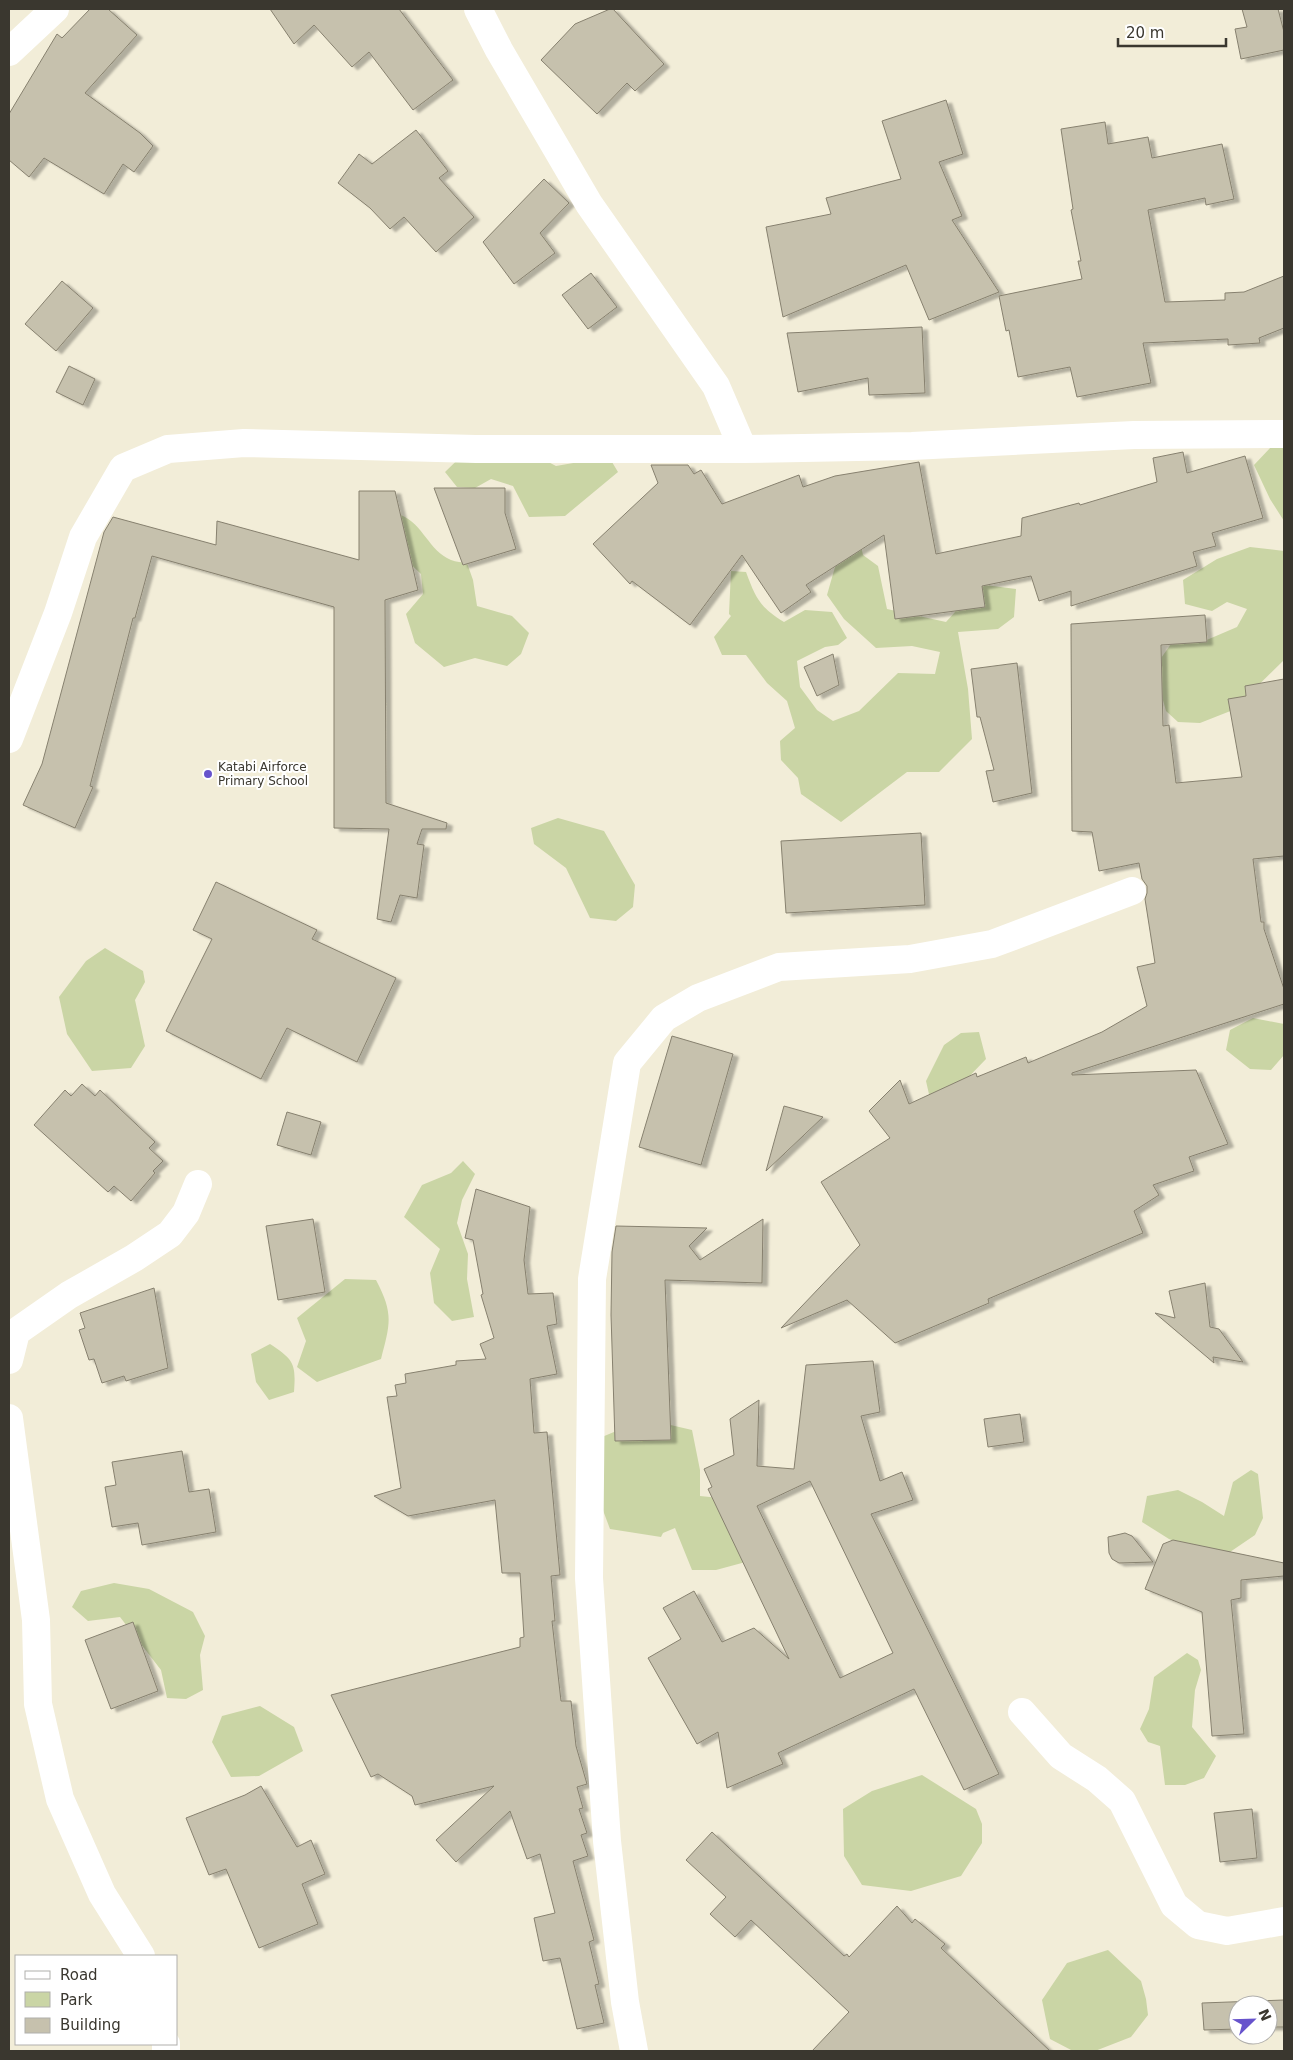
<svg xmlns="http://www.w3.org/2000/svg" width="1293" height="2060" viewBox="0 0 1293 2060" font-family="'DejaVu Sans',sans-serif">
<defs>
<filter id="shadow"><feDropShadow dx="5.5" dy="3" stdDeviation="1" flood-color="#0004"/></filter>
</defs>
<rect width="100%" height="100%" fill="#f2edd8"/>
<path fill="#cad5a5" d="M479,439L506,440L556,466L602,458L612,462L618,472L565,516L529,517L513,486L491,479L475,488L457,487L445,472Z
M1284,442V521L1270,499L1254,465L1271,447Z
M401,515C423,524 429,551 451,560C456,562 462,562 467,563L473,580L477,606L512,616L529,633L521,654L507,666L475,658L444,667L415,643L406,614L423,594L421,574L403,557Z
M857,529L863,555L878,566L887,609L946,622L955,612L958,597L985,585L1016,589L1014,617L998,629L958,632L968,689L972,739L939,772H907L841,822L801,794L798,778L781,760L780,741L795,728L787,701L767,683L746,655H722L714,637L731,616L729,614L731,571L746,572C756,599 760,607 784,622L805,610L832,612L847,638L838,645L825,647L797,661L800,687L817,710L833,721L859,711L898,673L935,674L940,652L912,646L876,648L844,619L827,595L837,560Z
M1250,547L1284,551V660L1233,710L1200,723L1178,722L1166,711L1154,668L1171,644L1202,642L1237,627L1247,609L1227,602L1212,611L1185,604L1183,580L1217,559Z
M558,818L604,831L635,885L633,907L616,921L590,918L566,868L534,844L531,828Z
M105,948L143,971L145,982L135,1000L145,1046L131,1068L92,1071L67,1034L59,997L86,961Z
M1253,1018L1284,1024V1055L1271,1070L1250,1069L1226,1050L1230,1030Z
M979,1032L986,1059L959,1087L931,1103L926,1081L944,1045L961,1033Z
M463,1161L475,1174L462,1200L457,1223L468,1254L467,1279L474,1317L452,1321L434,1303L430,1273L440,1249L404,1217L422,1185L451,1173Z
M345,1279L376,1280C394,1314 390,1324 381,1359L317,1382L297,1367L306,1341L297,1318Z
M270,1344C294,1360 296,1363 294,1392L269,1400L256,1382L251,1354Z
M645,1419L692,1430L700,1470V1496L720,1498L753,1560L716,1570H692L675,1528L663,1533L661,1537L610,1529L601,1505L602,1437Z
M1251,1470L1258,1474L1263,1518L1255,1535L1230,1552L1209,1554L1169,1539L1142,1522L1147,1496L1178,1490L1202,1502L1224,1516L1233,1482Z
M114,1583L149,1589L193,1612L205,1636L200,1655L203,1690L186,1699L167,1698L161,1670L120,1617L88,1621L72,1607L81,1591Z
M1187,1653L1198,1660L1201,1670L1195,1690L1192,1727L1216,1756L1204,1778L1185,1785H1165L1160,1746L1148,1742L1140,1729L1149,1709L1154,1677Z
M260,1706L294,1727L303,1751L259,1776L231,1777L212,1742L222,1716Z
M922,1775L976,1809L982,1824V1843L961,1876L911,1891L862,1885L844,1856L843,1809L872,1791Z
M1108,1950L1141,1981L1146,1999L1148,2015L1131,2037L1095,2051H1073L1050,2039L1042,2000L1067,1963Z"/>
<path fill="#c6c1ad" stroke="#87816f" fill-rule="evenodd" filter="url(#shadow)" d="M90,9H108L137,35L85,93L140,133L153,146L134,172L123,164L104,194L44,158L29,177L9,160V114L57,34L62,38Z
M270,9H399L453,80L413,110L369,52L352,67L314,25L294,44Z
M610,9H613L664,64L635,91L627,83L597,114L541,60L575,24Z
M1242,9H1278L1284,32V50L1241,59L1235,29L1247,27Z
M946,100L963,154L939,162L962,216L952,220L999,292L929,320L906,265L783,317L766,227L831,214L826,198L901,179L882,121Z
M1105,122L1108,144L1148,137L1152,158L1222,144L1234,199L1206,205L1205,198L1148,210L1165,302L1225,300V293L1244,292L1284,276V328L1259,338L1260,343L1228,345V339L1143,343L1151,383L1077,397L1070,367L1018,377L1009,330L1006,331L999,296L1082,279L1078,261H1081L1071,210L1073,209L1061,129Z
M416,130L448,171L439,178L474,217L436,252L404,217L390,229L370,208L338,183L359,154L372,164Z
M544,179L569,203L540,233L555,253L514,284L483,242Z
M591,273L617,307L588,329L562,295Z
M62,281L93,308L56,351L25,324Z
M922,327L925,393L869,395L868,378L798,392L787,333Z
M69,366L95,379L83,405L56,392Z
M1183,452L1187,473L1245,456L1263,518L1212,533L1216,546L1193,552L1197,566L1071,606V591L1039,601L1031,576L982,586L985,607L895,619L884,535L806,585L811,592L781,613L742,555L690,625L632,581L630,584L593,544L658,483L651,465H688L694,474L701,470L722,504L799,475L803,487L835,476L919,462L936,554L1021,536L1022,518L1079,503L1080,505L1157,482L1153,458Z
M434,488H505V513L516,549L463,565Z
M359,491H395L418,590L385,600L386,803L447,823L446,829H422L417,844L424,845L417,898L400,895L391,922L377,919L389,829L334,828V607L152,556L135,618H133L90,786L93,787L75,828L23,805L42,764L104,532L113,517L216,545L217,521L359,560Z
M1205,615L1207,642L1161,645L1163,726L1169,725L1176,783L1242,777L1228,699L1246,696L1245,686L1284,679V856L1253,859L1261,922H1264V929L1284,989V1004L1072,1073V1075L1196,1070L1228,1144L1189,1157L1194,1171L1153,1185L1159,1195L1134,1211L1143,1233L988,1299L989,1303L895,1343L847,1300L781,1328L860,1245L821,1182L890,1138L869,1111L900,1080L909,1104L976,1073L977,1077L1026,1057L1028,1063L1102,1032L1147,1006L1137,967L1155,963L1145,899L1147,893V886L1142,879L1139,863L1099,871L1092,832L1072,831L1071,624Z
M833,654L839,685L817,696L804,667Z
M1017,663L1032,793L993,802L986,771L994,770L980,717H977L971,669Z
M921,833L925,905L786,913L781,841Z
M216,882L317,930L312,939L396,978L357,1062L287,1028L261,1079L166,1031L212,939L193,930Z
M672,1036L733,1054L701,1165L639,1147Z
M82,1084L95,1096L100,1090L155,1142L149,1148L163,1161L153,1171L155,1173L131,1201L114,1186L108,1192L34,1125L65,1090L71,1096Z
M784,1106L823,1117L766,1171Z
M287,1112L321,1122L311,1155L277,1145Z
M476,1189L530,1207L524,1260L528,1294L553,1293L557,1324L547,1326L557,1374L530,1379L534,1433L547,1432L560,1575L551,1576L555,1621H552L561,1701H571L576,1746L587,1784L577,1787L583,1808L579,1809L587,1833L581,1835L588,1856L573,1861L594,1940L589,1942L599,1984L595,1985L604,2023L577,2029L560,1958L543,1961L534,1918L555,1913L540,1854L527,1859L510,1811L456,1862L436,1840L494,1786L415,1805L412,1796L378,1774L371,1777L331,1695L520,1647V1638L524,1637L520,1573H502L495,1500L408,1516L374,1496L401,1488L387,1397L397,1396L395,1385L406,1383L405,1374L456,1365V1361L486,1359L480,1344L494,1338L481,1295L483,1294L473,1240L465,1238Z
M313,1219L325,1292L278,1300L266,1226Z
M763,1219L762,1283L665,1280L671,1440L615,1441L611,1315L612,1252L616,1226L707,1228L689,1246L700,1260Z
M1205,1283L1210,1327L1219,1329L1243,1362L1213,1357L1214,1363L1155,1313L1175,1318L1169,1291Z
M154,1288L168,1368L126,1381L124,1376L102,1383L94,1359L89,1360L79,1330L85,1328L80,1313Z
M873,1361L880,1412L861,1416L880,1481L902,1472L913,1500L871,1514L999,1774L964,1790L914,1689L778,1753L783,1764L727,1788L718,1732L697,1744L648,1658L681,1639L663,1608L694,1591L722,1642L754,1628L789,1659L708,1489L712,1487L704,1469L734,1455L730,1419L759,1400L757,1466L794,1469L806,1365ZM810,1481L893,1653L840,1678L757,1506Z
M1020,1414L1024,1442L988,1447L984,1419Z
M182,1451L189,1492L209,1489L216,1532L142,1545L138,1523L112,1527L105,1487L116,1485L112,1462Z
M1125,1533L1132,1536L1153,1562L1119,1563L1112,1559L1109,1553L1108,1537Z
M1173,1540L1284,1563V1576L1241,1580V1598L1231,1600L1244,1734L1212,1736L1202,1612L1145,1589L1163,1544Z
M133,1622L158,1691L111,1709L85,1640Z
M261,1786L297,1847L311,1840L325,1874L302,1884L318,1924L259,1948L226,1869L209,1875L186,1818L245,1795Z
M1252,1809L1257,1858L1220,1862L1214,1813Z
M712,1832L844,1956L847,1954L849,1957L897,1906L912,1923L915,1919L945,1944L941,1948L1050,2051H812L849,2012L751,1920L735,1937L710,1914L726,1897L686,1860Z
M1284,2000V2027H1268V2005H1238V2029L1204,2030L1202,2003Z"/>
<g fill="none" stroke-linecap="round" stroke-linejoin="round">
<path stroke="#fff" stroke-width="28" d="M478,9L499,50L589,204L716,386L743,449
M9,739L58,613L83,537L123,468L168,449L244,443L476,449H743L912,446L1134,435L1284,434
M9,1360L16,1332L69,1295L134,1258L170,1234L186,1213L198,1184
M9,1418L36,1620L38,1704L60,1799L102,1894L141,1956
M1022,1712L1061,1756L1097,1779L1122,1801L1174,1905L1198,1925L1227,1931L1284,1921
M166,2051V2044
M634,2051L625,2002L607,1841L589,1578L592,1279L627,1063L664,1018L698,998L779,967L910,959L992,944L1132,891"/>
<path stroke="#fff" stroke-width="28" d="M9,52L55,9"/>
</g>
<circle fill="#6753cc" stroke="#fff" stroke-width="2" cx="208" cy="774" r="5"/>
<g text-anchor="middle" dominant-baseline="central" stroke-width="4" stroke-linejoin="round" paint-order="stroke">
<g font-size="12" fill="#3a372f" stroke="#fff" text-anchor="start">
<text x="218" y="767">Katabi Airforce<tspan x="218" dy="14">Primary School</tspan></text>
</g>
</g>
<rect width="1293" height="2060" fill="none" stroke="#3a372f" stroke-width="20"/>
<rect x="15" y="1955" width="162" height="90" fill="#ffffff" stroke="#b0afac"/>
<rect x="25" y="1971" width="25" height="8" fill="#ffffff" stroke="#b0afac"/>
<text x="60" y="1980" font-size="15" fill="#3a372f">Road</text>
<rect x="25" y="1992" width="25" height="15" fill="#cad5a5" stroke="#b0afac"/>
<text x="60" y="2005" font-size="15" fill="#3a372f">Park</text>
<rect x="25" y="2018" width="25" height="15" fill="#c6c1ad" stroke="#b0afac"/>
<text x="60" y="2030" font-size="15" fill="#3a372f">Building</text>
<g transform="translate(1253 2020) rotate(67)"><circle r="24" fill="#ffffff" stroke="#b0afac"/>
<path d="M0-4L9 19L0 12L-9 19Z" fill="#6753cc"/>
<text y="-8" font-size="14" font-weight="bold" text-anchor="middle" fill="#3a372f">N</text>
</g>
<path d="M1118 38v8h108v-8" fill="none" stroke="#3a372f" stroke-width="2.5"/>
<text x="1126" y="38" font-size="15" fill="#3a372f" stroke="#ffffff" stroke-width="4" paint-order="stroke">20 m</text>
</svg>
